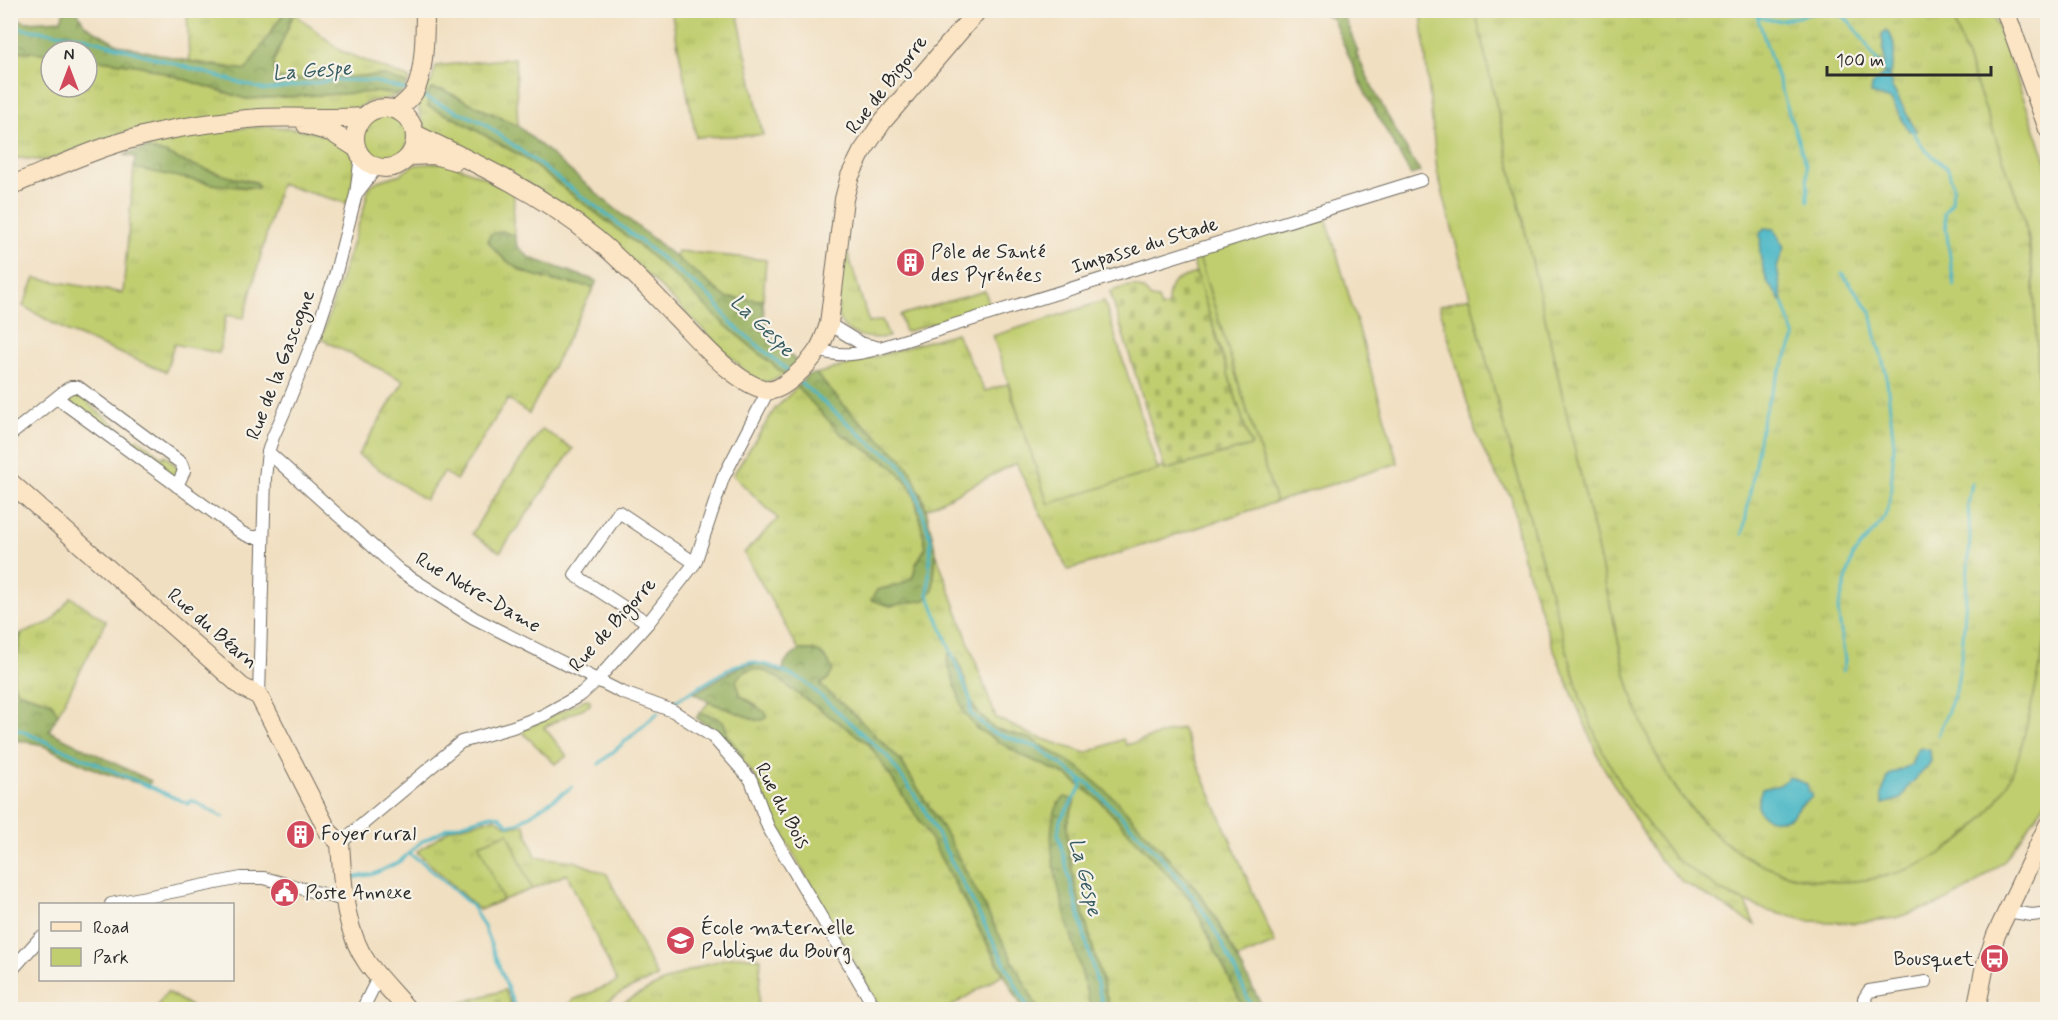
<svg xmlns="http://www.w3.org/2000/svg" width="2058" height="1020" viewBox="0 0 2058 1020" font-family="Mynerve,sans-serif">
<defs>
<pattern id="grass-tufts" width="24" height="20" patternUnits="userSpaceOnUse" patternTransform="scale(1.5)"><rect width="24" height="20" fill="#c1ce70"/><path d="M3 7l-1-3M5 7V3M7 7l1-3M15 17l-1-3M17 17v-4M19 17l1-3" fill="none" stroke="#a6b161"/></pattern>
<pattern id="forest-crowns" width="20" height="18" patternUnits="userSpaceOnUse" patternTransform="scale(1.5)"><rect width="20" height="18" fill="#98b162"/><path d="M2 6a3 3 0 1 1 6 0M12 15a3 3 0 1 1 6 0" fill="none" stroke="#7c9051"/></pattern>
<pattern id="cemetery-stones" width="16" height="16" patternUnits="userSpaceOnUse" patternTransform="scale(1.5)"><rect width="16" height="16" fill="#c1ce70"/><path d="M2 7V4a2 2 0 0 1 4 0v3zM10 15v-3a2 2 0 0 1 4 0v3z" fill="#a6b161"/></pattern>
</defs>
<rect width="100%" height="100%" fill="#f7f3e8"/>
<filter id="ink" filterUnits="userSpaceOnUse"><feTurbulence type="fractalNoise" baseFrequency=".0167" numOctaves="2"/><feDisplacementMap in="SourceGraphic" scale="12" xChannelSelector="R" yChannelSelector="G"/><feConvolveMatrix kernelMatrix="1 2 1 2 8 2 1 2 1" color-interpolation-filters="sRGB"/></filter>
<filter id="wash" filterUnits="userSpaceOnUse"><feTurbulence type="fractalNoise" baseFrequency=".008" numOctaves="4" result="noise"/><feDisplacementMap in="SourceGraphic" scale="24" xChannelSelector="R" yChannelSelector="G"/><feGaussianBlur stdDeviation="1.35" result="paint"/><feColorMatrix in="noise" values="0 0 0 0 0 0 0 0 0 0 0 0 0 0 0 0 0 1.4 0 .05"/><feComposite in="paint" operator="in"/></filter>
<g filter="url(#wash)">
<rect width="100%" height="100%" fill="#f1dfc1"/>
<path fill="url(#grass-tufts)" stroke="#767c4e" stroke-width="1.5" d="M187,11H285L246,70L189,61Z
M671,11H737L763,135L696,137Z
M1475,11H1950L2022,211C2037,276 2037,344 2040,410C2043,481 2051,555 2047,626C2046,655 2036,685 2030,713C2025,730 2023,750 2016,767C1970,877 1829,917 1732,847C1702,827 1671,785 1655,754C1642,729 1634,702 1626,675Z
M294,13L341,51L410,79L408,84L336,76L289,80L274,77V61Z
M10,50L51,54V87H87V58L142,66L246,99L373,92L401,94L387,99L370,101L347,113L128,131L45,161L11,157Z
M515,58L518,126L443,90L428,106L460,121L521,156L638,245L683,284L724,324L785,375L768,382L754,380L653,280L585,218L512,174L427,133C417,112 415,103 426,82L431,83L436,66Z
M360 137a24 24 0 1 1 48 0a24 24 0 1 1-48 0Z
M267,126C291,128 349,132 354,161C356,174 351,191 349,204L280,184L244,318L226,315L219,353L174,344L166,372L68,332L23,306L35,278L123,293L134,168L218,185L248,188L256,182L230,177L186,163L168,154L145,148C185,132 226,129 267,126Z
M446,162L483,177L514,194L513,223L515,236L502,231L495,251L521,271L553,281L594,287L529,414L508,399L456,480L444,472L425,500L358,455L404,381L321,339L364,208L369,186L378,181L401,174L414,165Z
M678,251L766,260L763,300L727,298L676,257Z
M848,253L869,323L882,320L889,337C872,340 843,337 838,315C836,304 841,268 841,255Z
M1198,254L1276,502L1068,570L1016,463L926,509L921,493L876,435L849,411L816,374L956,333L985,391L1008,384L1048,504L1164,467L1165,470L1251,446L1196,273L1192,257Z
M985,291L990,306L905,332L900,315Z
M1470,297L1502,419L1581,700L1602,750L1631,802L1723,892L1745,902L1755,925L1683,882L1658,858L1601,763L1553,648L1523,558L1511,496L1495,474L1477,436L1439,306Z
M797,387L869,452L890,464L905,480L914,493L926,547L916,564L913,577L903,584L877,590L890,606L905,602L933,589L936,553L996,718L1034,736L1086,753L1123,739L1126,745L1182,728L1275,943L1237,959L1215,917L1195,887L1031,739L993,728L974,708L958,660L949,654L947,661L976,728L1021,755L1066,775L1099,800L1191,900L1244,1009H1110L1076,888L1068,849L1067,823L1075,801L1058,803L1078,957L1091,1009H1038L949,839L901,761L856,716L820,685L829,678L814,650H799L744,553L778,519L733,475L775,409Z
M75,390L90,401L89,404L135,441L138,439L163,458L165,455L180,470L174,478L125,441L126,439L67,401V396Z
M542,429L573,449L500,552L472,534L489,505Z
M71,597L106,621L58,714L51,702L17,691L13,681L21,634L51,622Z
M751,669C765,669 782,678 791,689L869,744L924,827L1003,974L947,1009H881L763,800L756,778L740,758L743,756L728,737L724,723L717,718L700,713L709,702L756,720L757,705L741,696L736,681L739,675Z
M586,699L590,700V705L544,727L567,756L555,764L521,731Z
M495,818C506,826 511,829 524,824L536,857L574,861L607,874L657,977L624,991L597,1009H563L573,1000L617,982L567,874L532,889L508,833L480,844L503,900L479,910L417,852L450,829Z
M737,956L761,958L758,1009L611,1010C651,987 692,965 737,956Z
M167,992L196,1009H155Z"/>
<path fill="url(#forest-crowns)" stroke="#626e46" stroke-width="1.5" d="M64,11H77L85,25L119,45L206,65L246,70L285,11H292L294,13L274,61L275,77L289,80L383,75L408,84L401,94L373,92L246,99L142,66L87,58V51H51V54L11,50L10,15L25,22L61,20Z
M1325,11H1342L1358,52L1356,53C1375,94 1396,133 1420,172L1411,175L1367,97L1332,18L1326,16Z
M431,89L443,90L518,126L603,199L727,298L763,300L764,318L774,342L798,362L785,375L724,324L683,284L638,245L521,156L460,121L428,106L427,95Z
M145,148L168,154L186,163L230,177L257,183L258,188L218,185L134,168L135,157L124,155Z
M502,231L515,236L517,246L530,258L597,281L594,287C553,281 513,278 488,241L490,235Z
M816,374L849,411L901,458L912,473L926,509L936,553L933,589L925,600L890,606L871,600L877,590L902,584L913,577L916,564L926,547L914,493L905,480L890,464L841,434L797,387L808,375Z
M21,634L13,681L17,691L51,702L58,714L49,731L151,781L147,786L101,772L39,744L11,739V639Z
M799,650C819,650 824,652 833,670L829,678L820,685L856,716L901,761L949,839L1038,1009H1023L924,827L869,744L791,689C778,675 748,657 736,681L741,696L766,713L767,717L763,720H756L709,702L694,693L740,666L759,664L782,673L785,662Z
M949,653L958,659L974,708L993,728L1031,739L1078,767L1115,799L1195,887L1215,917L1264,1009H1244L1191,900L1099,800L1066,775L1021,755L976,728L964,713L947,661Z
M700,713L717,718L724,723L728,737L744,756L740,758L717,731L696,718Z
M1065,797L1075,800L1067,823L1068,849L1076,888L1110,1009H1091C1086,992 1082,973 1077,956C1068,921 1032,824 1065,797Z"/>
<path fill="url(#cemetery-stones)" stroke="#767c4e" stroke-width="1.5" d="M1196,273L1251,446L1165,470L1110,292C1128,285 1138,281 1151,298L1158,299L1161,308L1168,305C1168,281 1174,280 1196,273Z
M505,990L513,1009H453H456V1004Z"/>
<path fill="#c1ce70" stroke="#767c4e" stroke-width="1.5" d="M1421,11H1475L1626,675C1644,739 1676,807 1731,847C1818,910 1946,884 2002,793C2018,767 2024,737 2031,707C2037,681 2044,655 2047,627V801L2004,861L1971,887L1939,904L1895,918L1853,923L1810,921L1768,911L1723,892L1673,857L1631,802L1602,750L1581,700L1502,419L1437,171Z
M1950,11H1992L2047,163V570L2034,286L2029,239L2022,211Z
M1326,217L1398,463L1276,502L1198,254Z
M1104,301L1158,470L1048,504L993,336Z
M508,833L532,889L503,900L479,844Z"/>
<path fill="#4bb8c6" stroke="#3b7278" stroke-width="1.5" d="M1886,30C1898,40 1895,63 1889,75L1884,73L1878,63L1880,61L1883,66L1885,63L1882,34Z
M1884,74L1889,76L1892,87L1916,131H1909L1891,100L1871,94L1872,85Z
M1764,228L1774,229L1784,247L1777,268L1783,302L1780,301C1778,293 1770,289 1767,281C1765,273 1760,261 1760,252C1759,244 1762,244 1760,234Z
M1921,748L1930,750L1931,761L1928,766L1908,787L1901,799L1883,804L1881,795L1889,775L1911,765L1917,750Z
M1789,777L1807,784L1809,792L1812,793L1811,798C1806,801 1799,805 1796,810C1793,813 1794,815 1791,817C1781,823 1760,820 1758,807C1757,801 1760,795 1762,789L1780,785Z"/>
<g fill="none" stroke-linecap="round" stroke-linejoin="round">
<path stroke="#4bb8c6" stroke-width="3" d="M1755,10L1807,167L1808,201
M1757,15C1784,33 1815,0 1844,17C1856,25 1869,50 1878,63
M10,23L23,29L80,36L265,90L336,80L372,81L407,90
M419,95L482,122L611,218L713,299L732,324L791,373
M1912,130L1924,149L1948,169L1953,186L1952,202L1944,213L1954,286
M1842,273L1871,312L1877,342L1886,372L1894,445L1890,502L1883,521L1853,555L1838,610L1845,660L1843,671
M800,382L874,446L897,460L911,481L916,492L931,540L928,594L971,701L970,713L991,732L1039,748L1080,779L1082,786L1060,820L1058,834L1104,1010
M1743,534L1763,417L1770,395L1795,338L1783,302
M669,705L734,666L750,662L771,666L804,681L887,756L923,807L1029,1010
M10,726L189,804L191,800L223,817
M1938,735L1956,691L1962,652L1970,538L1968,504L1972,483
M599,764L658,713
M1080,779L1089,784C1128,824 1172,864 1203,911C1223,942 1238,976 1253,1010
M409,854L421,861L472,906L484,927L516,1010
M351,878L374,874L399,862L421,842L447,828L492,815L499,816L509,825L518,823L572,787"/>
</g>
</g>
<g filter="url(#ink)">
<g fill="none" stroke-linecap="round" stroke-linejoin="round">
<defs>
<path id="street" d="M361,156L356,194L376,168
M880,348L1421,180
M818,350C840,357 857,355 880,348L860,343L829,324
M57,398L242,533L251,537H263
M10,435L66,390L71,387H78L181,463L184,471L177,486
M268,452L400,571L474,618L621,692L673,711L713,737L751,780L768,827L876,1010
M648,623L575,575L619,512L695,563
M259,696L265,478L268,452L273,437L285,410L316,333L335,276L356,194
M340,843L461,742L513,727L544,715L582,694L597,680L648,623L695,563L723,478L768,391
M111,904L241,878H264L344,900
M2006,911L2032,915L2048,913
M10,972L40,938
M362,1010L379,976
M1870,1010L1864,999L1869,991L1926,982"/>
<path id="secondary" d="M2005,10L2048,129
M355 138a30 30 0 1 1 60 0a30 30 0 1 1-60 0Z
M397,110C402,105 409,100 413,94C425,77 425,31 425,10
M306,125L331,132L355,147
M415,134C478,164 542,194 596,239C624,262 650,290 675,316C698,339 733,382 766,390C782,394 810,362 818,350C823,342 826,333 829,324L844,199L850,176L862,152L883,121L978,10
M410,156L434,155L455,161
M10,186C54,168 97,147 143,136C177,127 213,123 247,119C286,115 323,120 362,117
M10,482L242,687L259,696L328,831L340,843C343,884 343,929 368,964C380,980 395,995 408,1010
M1976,1010L1984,970L1996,935L2048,825"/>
</defs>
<use href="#street" stroke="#706a60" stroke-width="14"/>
<use href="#secondary" stroke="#706a60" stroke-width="20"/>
<use href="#street" stroke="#fff" stroke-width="12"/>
<use href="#secondary" stroke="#fce5c4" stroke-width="18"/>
</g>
</g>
<defs>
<symbol id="building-disc" viewBox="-11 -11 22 22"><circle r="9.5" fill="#d1495b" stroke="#f7f3e8"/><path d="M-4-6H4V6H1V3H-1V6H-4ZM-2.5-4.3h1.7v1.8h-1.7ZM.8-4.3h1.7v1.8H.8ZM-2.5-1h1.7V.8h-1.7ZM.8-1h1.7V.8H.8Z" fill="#fff"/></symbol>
<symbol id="civic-disc" viewBox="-11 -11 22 22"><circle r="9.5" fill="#d1495b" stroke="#f7f3e8"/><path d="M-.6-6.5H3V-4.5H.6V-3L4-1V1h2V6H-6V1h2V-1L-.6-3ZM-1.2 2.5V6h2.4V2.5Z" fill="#fff"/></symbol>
<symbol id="school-disc" viewBox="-11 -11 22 22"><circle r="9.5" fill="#d1495b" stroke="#f7f3e8"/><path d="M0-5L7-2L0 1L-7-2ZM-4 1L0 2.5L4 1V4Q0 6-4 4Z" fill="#fff"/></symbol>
<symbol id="bus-disc" viewBox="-11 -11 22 22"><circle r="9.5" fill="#d1495b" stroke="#f7f3e8"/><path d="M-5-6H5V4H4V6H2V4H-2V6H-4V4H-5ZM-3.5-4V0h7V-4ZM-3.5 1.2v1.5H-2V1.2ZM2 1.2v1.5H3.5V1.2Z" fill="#fff"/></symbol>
</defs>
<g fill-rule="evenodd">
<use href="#building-disc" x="894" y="246" width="33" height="33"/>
<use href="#building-disc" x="284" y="818" width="33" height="33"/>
<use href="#civic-disc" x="268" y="876" width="33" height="33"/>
<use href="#school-disc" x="664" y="924" width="33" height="33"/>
<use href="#bus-disc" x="1978" y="942" width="33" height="33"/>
</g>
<g text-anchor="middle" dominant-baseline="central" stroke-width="4.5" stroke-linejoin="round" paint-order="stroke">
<g font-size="20" fill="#2b2b2b" stroke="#f7f3e8">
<text transform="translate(887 85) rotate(-52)">Rue de Bigorre</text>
<text transform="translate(1145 246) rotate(-17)">Impasse du Stade</text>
<text transform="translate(281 365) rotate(-69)">Rue de la Gascogne</text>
<text transform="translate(478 593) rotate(30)">Rue Notre-Dame</text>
<text transform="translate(613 625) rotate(-48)">Rue de Bigorre</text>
<text transform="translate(212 629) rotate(41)">Rue du Béarn</text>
<text transform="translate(782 806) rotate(62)">Rue du Bois</text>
</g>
<g font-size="20" fill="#2b2b2b" stroke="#f7f3e8" text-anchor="start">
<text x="931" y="252">Pôle de Santé<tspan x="931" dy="23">des Pyrénées</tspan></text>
<text x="321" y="834">Foyer rural</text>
<text x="305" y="893">Poste Annexe</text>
<text x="701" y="928">École maternelle<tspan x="701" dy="23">Publique du Bourg</tspan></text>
<text x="1974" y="959" text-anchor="end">Bousquet</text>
</g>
<g font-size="21" font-style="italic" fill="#365c61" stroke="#f7f3e8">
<text transform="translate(312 71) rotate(-4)">La Gespe</text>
<text transform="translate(762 326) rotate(44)">La Gespe</text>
<text transform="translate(1085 877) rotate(76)">La Gespe</text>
</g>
</g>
<rect width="2058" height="1020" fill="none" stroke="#f7f3e8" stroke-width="36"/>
<rect x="39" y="903" width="195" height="78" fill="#f7f3e8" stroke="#a5a39c" stroke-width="1.5"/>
<rect x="51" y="922" width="30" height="9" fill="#fce5c4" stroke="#a5a39c" stroke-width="1.5"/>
<text x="93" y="933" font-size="18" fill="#2b2b2b">Road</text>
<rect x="51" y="948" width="30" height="18" fill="#c1ce70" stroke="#a5a39c" stroke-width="1.5"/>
<text x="93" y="963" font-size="18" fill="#2b2b2b">Park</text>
<g transform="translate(69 69)"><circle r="28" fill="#f7f3e8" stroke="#a5a39c" stroke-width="1.5"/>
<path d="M0-4.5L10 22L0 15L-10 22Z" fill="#d1495b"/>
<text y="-9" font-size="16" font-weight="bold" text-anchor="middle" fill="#2b2b2b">N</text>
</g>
<path d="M1827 66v9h164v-9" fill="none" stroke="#2b2b2b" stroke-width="3"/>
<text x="1836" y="66" font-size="18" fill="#2b2b2b" stroke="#f7f3e8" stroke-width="4.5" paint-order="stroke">100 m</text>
</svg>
